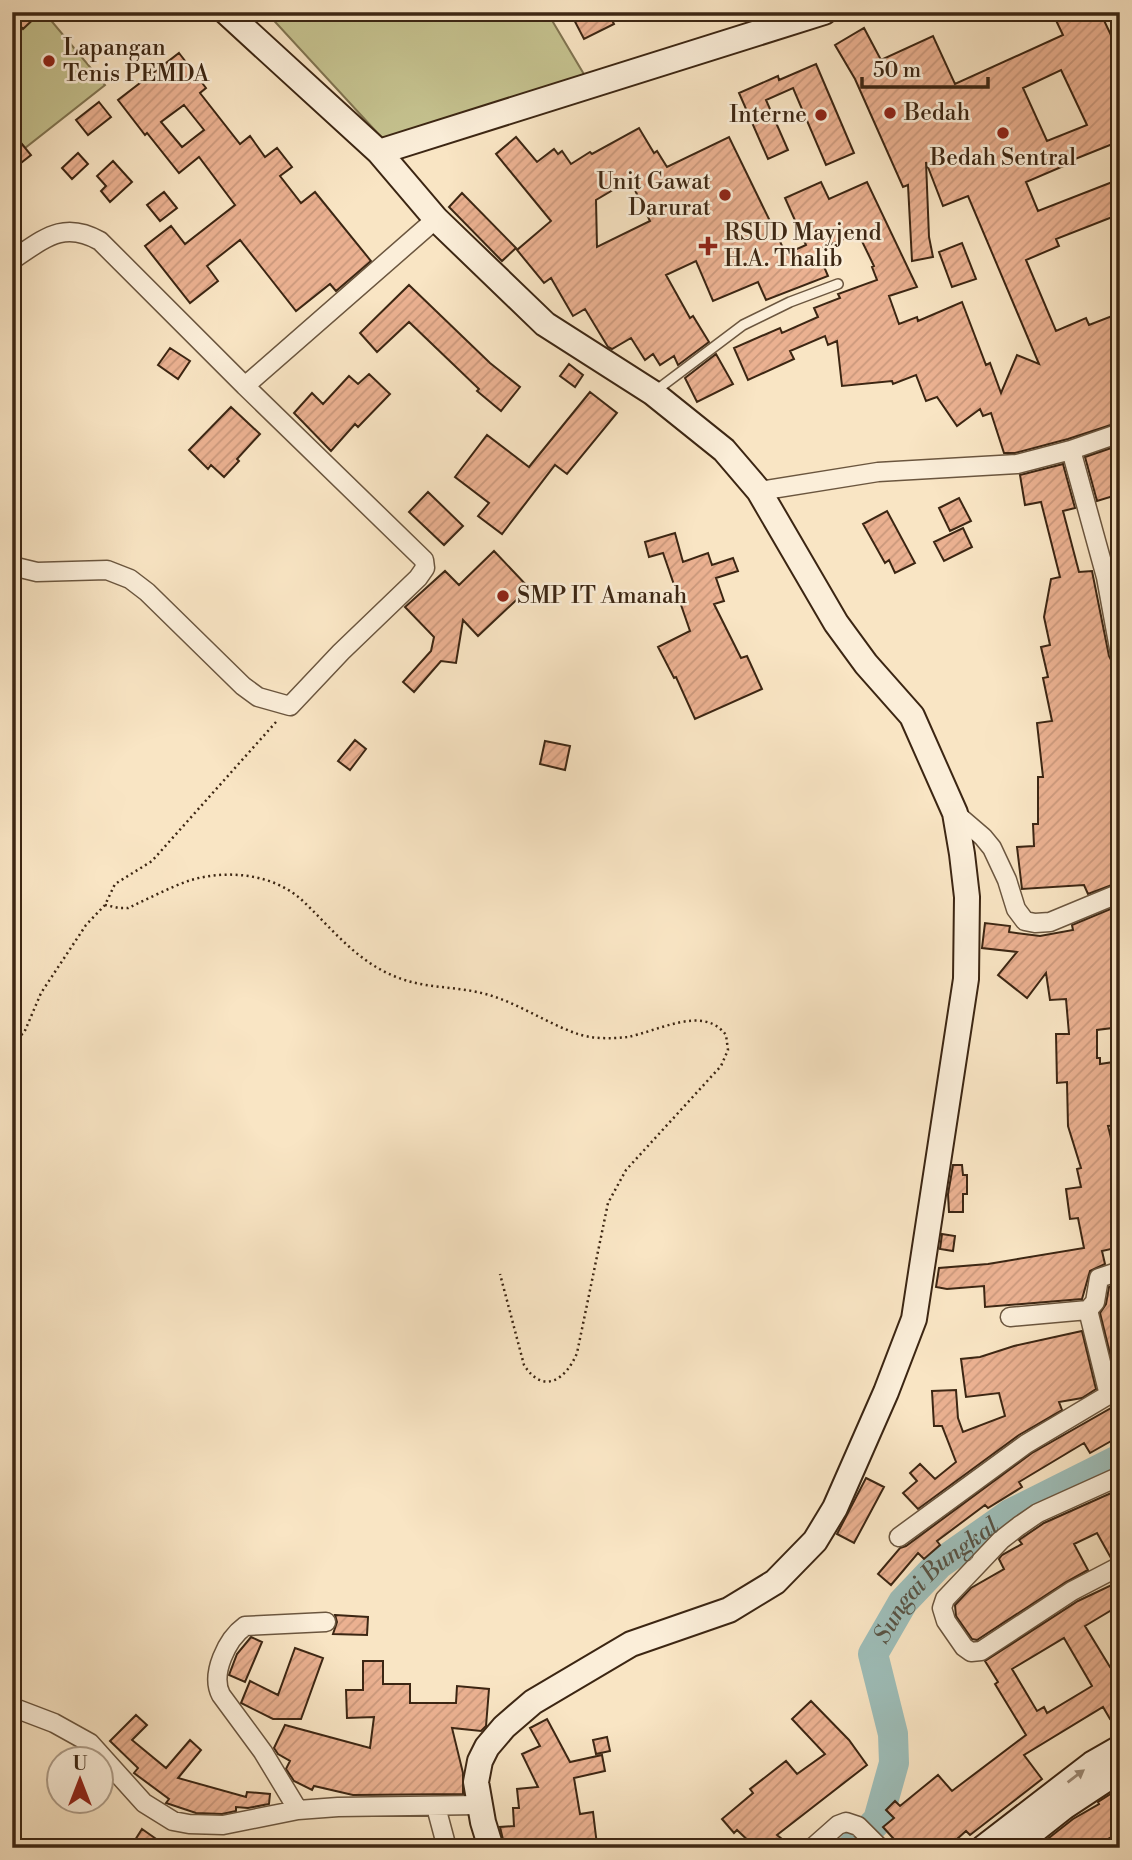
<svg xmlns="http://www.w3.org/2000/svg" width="1132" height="1860" viewBox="0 0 1132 1860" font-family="'Libre Bodoni',serif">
<defs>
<pattern id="building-hatch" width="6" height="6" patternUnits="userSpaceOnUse" patternTransform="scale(1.75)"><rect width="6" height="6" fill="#ebb191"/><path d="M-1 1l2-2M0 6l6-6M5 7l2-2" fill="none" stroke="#ca987c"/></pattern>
</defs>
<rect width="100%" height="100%" fill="#f9e5c4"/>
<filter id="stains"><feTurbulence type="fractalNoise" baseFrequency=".00286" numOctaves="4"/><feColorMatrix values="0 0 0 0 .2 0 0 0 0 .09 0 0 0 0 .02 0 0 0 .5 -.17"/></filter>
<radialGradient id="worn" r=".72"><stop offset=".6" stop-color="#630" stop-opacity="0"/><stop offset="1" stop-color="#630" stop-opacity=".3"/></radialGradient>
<path fill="#c5c28f" stroke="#807451" stroke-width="2" d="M41,12H44L105,85L25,148L12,132V37Z
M266,12H547L585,76L383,139Z"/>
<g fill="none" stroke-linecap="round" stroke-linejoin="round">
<path stroke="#9ebeb9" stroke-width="30" id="s1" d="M851,1848L878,1820L894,1763L893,1734L873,1654L903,1602L939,1564L1010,1514L1120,1459"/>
</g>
<path fill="url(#building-hatch)" stroke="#3c2613" stroke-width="2" fill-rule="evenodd" d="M12,12H41L23,29L12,17Z
M570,12H608L614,24L584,39Z
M1052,12H1100L1120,54V141L1065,163L1066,165L1026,182L1038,211L1120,179V214L1056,239L1059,246L1026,260L1056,331L1086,318L1089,325L1120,313V422L1068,439L1015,453H1004L991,413L983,416L980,409L957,426L937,397L926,401L916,375L893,384L892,381L842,386L837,341L828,345L825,336L790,351L794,359L748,380L734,348L780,328L782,333L818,317L814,308L840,298L838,294L877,280L872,267L874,266L858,233L817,250L828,276L766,300L758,282L713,301L696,261L666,275L690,318L693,316L709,342L678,365L674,356L660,365L653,354L645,360L631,338L612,349L608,347L585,309L573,316L551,278L544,283L517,250L551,221L496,154L516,137L537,162L554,149L558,154L562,151L571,164L590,152L592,154L639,128L654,153L657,151L667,167L729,137L786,254L806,245L785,198L821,182L829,199L867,182L917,287L889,296L899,324L917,317L918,321L962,302L986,365L990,363L1001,393L1017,355L1039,364L968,196L943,206L926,162L929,237L933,257L912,261L908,185L903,187L855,79L835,45L864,28L881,60L933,36L955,84L1063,35ZM1061,70L1087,125L1047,141L1023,88ZM630,180L650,221L597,247L596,200Z
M179,53L206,88L200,93L240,144L250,136L265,157L277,148L292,167L280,176L301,203L315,192L371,261L336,291L330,284L296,311L240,240L207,266L218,281L190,303L145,246L171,226L185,244L235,205L199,157L179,173L147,133L145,135L118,100ZM184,105L204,130L182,147L161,122Z
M816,64L854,153L826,165L793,88L766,100L788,150L768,159L739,93L778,76L779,80Z
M99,102L111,117L88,135L76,120Z
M12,132L31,155L12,170Z
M78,153L88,164L72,179L62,168Z
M113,161L132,182L110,202L101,191L106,186L97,176Z
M164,192L177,208L160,221L147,205Z
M462,193L516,248L502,261L449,207Z
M962,243L976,279L952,287L939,252Z
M409,285L490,363L520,387L501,411L477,391L479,389L409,322L377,352L360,333Z
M170,348L190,361L178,379L158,365Z
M716,354L733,384L697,402L685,378Z
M569,364L583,375L575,387L560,376Z
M369,374L390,394L358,427L355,424L331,451L294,413L312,393L323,404L349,376L358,384Z
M590,392L617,413L567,474L555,465L502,534L478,516L489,503L455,477L487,435L529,467Z
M231,407L260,434L237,459L239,461L224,477L211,465L208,469L189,450Z
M1120,445V494L1097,501L1085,457Z
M1063,464L1075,508L1063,511L1079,572L1092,571L1109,656L1112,662L1120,665V687L1112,689L1120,715V882L1088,894L1084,885L1022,889L1017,847L1034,846L1033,824H1038V777H1043L1037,723L1052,721L1043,678L1048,677L1041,647L1050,645L1044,617L1051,579L1060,577L1041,502L1025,505L1020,475Z
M428,492L463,526L444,545L409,512Z
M959,498L971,521L950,531L939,508Z
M887,511L915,563L895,573L889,560L885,563L863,524Z
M963,528L972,547L944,561L934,542Z
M675,533L683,562L708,553L712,565L733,558L738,571L716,578L724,601L714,604L741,658L747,656L762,689L695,719L676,677L674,678L658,647L690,631L663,553L649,557L645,542Z
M494,551L529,588L478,636L463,620L456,663L441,661L414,692L403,682L431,651L434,637L405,607L445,571L459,585Z
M355,740L366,749L350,770L338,761Z
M545,741L570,746L565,770L540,764Z
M1120,905V1027L1097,1030V1058H1100V1064L1120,1061V1125L1108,1126L1117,1163L1120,1162V1247L1102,1251L1105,1264L1090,1271L1082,1299L985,1307L984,1286L947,1289L936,1287L939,1268L988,1264L1084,1248L1078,1218L1070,1219L1066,1189L1081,1187L1077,1169L1081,1168L1068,1126L1067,1082L1057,1083L1056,1034H1069L1066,999L1050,1000L1046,973L1027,998L998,975L1017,952L982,948L985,923L1010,926L1009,932L1040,936L1073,930L1072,925Z
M953,1165H962L963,1175H967V1194H963V1212H949L948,1194Z
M942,1234L955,1236L953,1251L940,1249Z
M1120,1283V1377L1116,1378L1100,1313L1106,1304L1109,1287Z
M1082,1331L1096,1389L1082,1398L1059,1402L1062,1410L1019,1435L918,1509L903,1493L917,1481L910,1473L920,1464L935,1479L956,1462L942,1426H934L932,1391L956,1390L958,1418L963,1432L1005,1416L999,1393L966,1397L961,1359L980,1357L1014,1346Z
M1120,1403V1436L1090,1453L1084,1443L1019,1482L1022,1487L988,1508L985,1505L937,1541L940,1545L924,1559L918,1553L891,1585L878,1574L900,1548L906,1546L1032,1453Z
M866,1478L884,1487L854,1543L837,1534Z
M1120,1489V1499L1113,1503L1120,1518V1555L1111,1558L1097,1533L1074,1544L1088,1570L1066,1582L977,1640L972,1639L956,1616L955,1605L971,1588L1004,1569L999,1559L1002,1555L1022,1544L1019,1540L1044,1523Z
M1120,1581V1605L1085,1626L1110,1667L1120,1662V1714L1110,1719L1103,1707L1024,1755L1042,1779L970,1835L966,1831L947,1848H902L883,1827L894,1818L886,1810L895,1801L900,1806L938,1775L952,1791L1026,1735L995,1684L998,1682L985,1661L1078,1601ZM1064,1638L1092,1686L1047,1713L1044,1707L1037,1711L1012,1669Z
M335,1615L368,1617L367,1635L333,1634L337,1622Z
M251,1637L262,1642L245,1682L229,1675L237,1654Z
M295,1648L323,1658L301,1719H273L241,1703L250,1681L278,1695Z
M363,1661H383V1684H410V1703H456L457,1686L489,1689L486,1726L481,1731L452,1728L463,1773V1794L353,1795L314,1786L312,1790L294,1781L286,1769L290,1761L278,1754L274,1748L285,1725L370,1748L374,1717L347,1718L346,1690H363Z
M811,1701L849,1740L867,1765L777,1835L782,1839L772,1848H756L737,1830L734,1833L722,1819L753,1793L750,1789L786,1761L797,1774L825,1754L792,1719Z
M136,1715L147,1725L132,1740L166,1768L190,1740L201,1750L178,1778L246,1797L247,1792L270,1794L269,1804L248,1808L236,1807V1811L222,1814L196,1813L166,1803L169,1799L134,1773L138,1768L110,1741Z
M547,1719L570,1762L602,1755L605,1771L574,1778L580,1814L593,1812L597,1845L582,1847L581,1840L550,1844L551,1848H505L500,1827L514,1826L513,1808H519L517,1789L538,1787L522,1754L540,1746L530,1728Z
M607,1737L610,1751L596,1754L593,1740Z
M1120,1788V1832L1092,1848H1065L1062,1842L1049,1848L1045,1841L1073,1819L1099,1804L1098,1802Z
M142,1829L169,1848H130Z"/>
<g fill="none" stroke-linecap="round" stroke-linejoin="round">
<defs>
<path id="lane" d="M654,392L743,325L790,302L838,284"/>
<path id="street" d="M12,260C44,239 63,220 100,241L245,386
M1071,450L1106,577L1120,654
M759,491L878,472L1017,464L1071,450L1120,433
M12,566L37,572L107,570L130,579L147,592L243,686L258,697L290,706L341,652L418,578L425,568L424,560L245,386L436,219
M955,813L983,837L992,848L1007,880L1016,909L1025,921L1035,923L1050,922L1120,893
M1088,1310L1109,1395
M1010,1317L1088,1310L1095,1302L1099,1278L1120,1271
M1120,1476L1038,1513L1019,1526L1001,1540L945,1599L942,1608L946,1621L964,1647L971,1652L981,1651L1072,1591L1120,1566
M899,1537L1026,1444L1120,1388
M12,1707L54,1723L90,1743L144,1803L173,1821L189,1824L223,1825L298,1810L338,1807L479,1805
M436,1807L447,1848
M298,1810L263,1752L221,1695C210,1674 227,1639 245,1626L326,1622
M812,1848L838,1825L846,1822L858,1826L880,1848"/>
<path id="secondary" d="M226,12L379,152L436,219L545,324L653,393L724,450L759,491L836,623L866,664L912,716L955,813L962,854L967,897L966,979L914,1319L886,1392L835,1508L815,1541L775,1582L729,1610L631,1644L533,1702L504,1727L487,1747L480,1761L476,1782L483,1822L491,1848
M379,152L824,12
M983,1848L1092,1764L1120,1748
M1012,1848L1064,1807L1120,1770"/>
</defs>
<use href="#lane" stroke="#6b563f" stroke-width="12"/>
<use href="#street" stroke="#6b563f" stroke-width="21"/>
<use href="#secondary" stroke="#3c2613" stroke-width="28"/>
<path stroke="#3c2613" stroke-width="2.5" stroke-dasharray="2 3.5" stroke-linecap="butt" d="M1115,30L1120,40
M276,722L152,861L115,884L105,905L119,908H128C148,899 170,887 191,880C229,869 276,874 305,903C333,930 357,961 394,976C421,988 449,986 477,992C512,999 542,1021 575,1033C590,1039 611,1039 627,1037C657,1032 703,1004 726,1035L728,1050L721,1066L626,1170L608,1203L577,1353C566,1380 543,1395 524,1365L500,1274
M12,1041L24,1033L41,993L86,925L105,905"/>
<use href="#lane" stroke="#fbeed9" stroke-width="9"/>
<use href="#street" stroke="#fbeed9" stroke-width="18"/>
<use href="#secondary" stroke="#fbeed9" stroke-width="24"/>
</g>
<defs><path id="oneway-solid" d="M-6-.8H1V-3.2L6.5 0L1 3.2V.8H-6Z" transform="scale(1.75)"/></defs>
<use fill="#9c8a76" href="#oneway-solid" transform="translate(1076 1776) rotate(-37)"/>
<g fill="#8f2418" stroke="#fbeed9" stroke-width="2.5">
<circle cx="49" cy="61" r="7"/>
<circle cx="890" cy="113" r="7"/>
<circle cx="821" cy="115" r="7"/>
<circle cx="1003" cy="133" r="7"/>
<circle cx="725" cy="195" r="7"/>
<path d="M704.5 235.5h7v7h7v7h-7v7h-7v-7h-7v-7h7z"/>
<circle cx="503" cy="596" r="7"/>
</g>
<g text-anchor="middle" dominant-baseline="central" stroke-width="5" stroke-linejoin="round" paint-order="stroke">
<g font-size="23" fill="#3c2613" stroke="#fbeed9" text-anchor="start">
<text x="63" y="48">Lapangan<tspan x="63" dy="26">Tenis PEMDA</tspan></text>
<text x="904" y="113">Bedah</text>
<text x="807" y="115" text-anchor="end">Interne</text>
<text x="1003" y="158" text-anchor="middle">Bedah Sentral</text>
<text x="711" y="182" text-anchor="end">Unit Gawat<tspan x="711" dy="26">Darurat</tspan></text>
<text x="724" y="233">RSUD Mayjend<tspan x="724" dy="26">H.A. Thalib</tspan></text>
<text x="517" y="596">SMP IT Amanah</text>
</g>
<g font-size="24" font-style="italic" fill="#595445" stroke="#fbeed9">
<text stroke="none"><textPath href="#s1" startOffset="308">Sungai Bungkal</textPath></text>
</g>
</g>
<rect width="1132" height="1860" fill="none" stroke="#f9e5c4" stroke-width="42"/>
<rect x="14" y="14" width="1104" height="1832" fill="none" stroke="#3c2613" stroke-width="3.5"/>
<rect x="21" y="21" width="1090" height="1818" fill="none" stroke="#3c2613" stroke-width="2"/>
<g transform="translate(80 1780)"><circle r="33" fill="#fbeed9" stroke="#af9e8a" stroke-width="2"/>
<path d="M0-5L12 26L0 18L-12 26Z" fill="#8f2418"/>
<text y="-10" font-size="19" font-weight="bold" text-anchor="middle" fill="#3c2613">U</text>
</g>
<path d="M862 77v10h126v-10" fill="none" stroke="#3c2613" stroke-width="3.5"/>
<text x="873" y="77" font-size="21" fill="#3c2613" stroke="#fbeed9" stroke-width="5" paint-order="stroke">50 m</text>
<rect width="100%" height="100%" filter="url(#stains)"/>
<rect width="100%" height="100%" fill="url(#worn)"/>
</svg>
